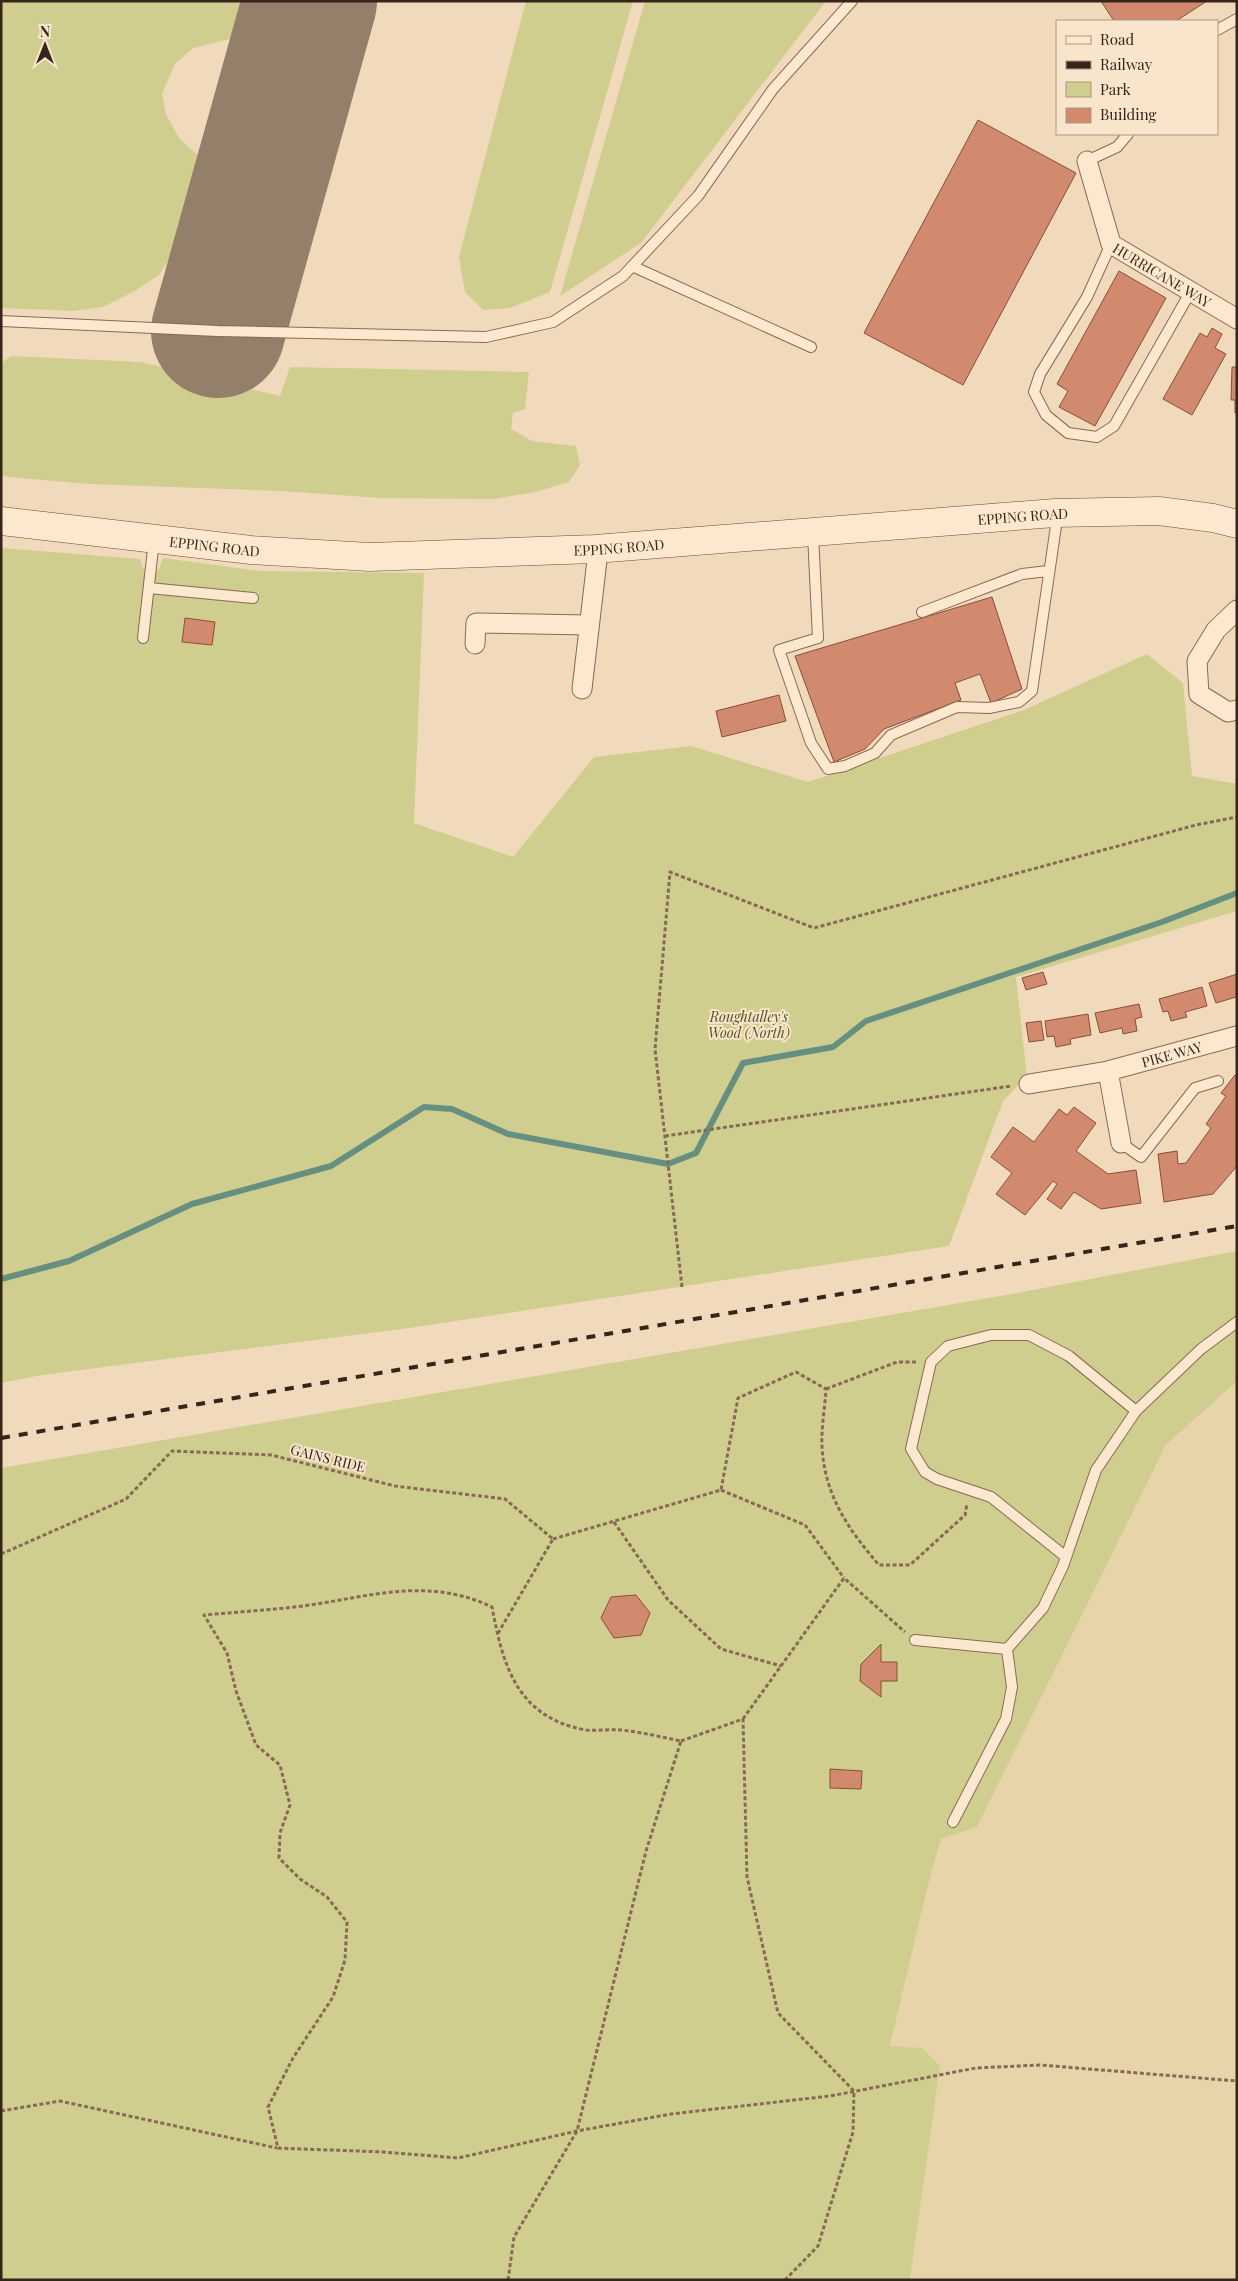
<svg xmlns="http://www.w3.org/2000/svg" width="1238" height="2281" viewBox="0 0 1238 2281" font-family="'Playfair Display',serif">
<rect width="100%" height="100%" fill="#f1dabb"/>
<path fill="#e7d4a8" d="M1237,1381V2280H910L940,2066L890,2047L928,1885L941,1839L977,1827L1166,1445Z"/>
<path fill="#cfce8f" d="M1,1H242L230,39L193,48L175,64L162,94L166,114L179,138L201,158L177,246L159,275L133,292L103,307L73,311L1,308Z
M526,1H633L550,292L510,308L483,310L465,292L459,257Z
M645,1H826L641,243L560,296Z
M11,356L141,362L280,396L290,367L529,372L525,409L513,413L511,429L532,441L576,446L580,465L569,482L535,492L494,499L381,498L281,491L89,484L9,477L1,475V363Z
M1,548L140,559L143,568L159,569L163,558L259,571L424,573L414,823L513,857L594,757L691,746L808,782L1024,710L1147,654L1183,683L1192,776L1237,784V911L1016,977L1027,1076L1003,1101L949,1246L409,1328L42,1375L1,1383Z
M1237,1251V1381L1166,1445L977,1827L941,1839L928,1885L890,2046L922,2048L940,2066L910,2280H1V1468L1012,1294Z"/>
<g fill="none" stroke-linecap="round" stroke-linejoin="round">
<path stroke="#678f80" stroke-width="6" d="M1,1279L69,1261L192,1204L331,1166L424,1107L452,1109L508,1134L668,1164L696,1153L743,1063L833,1047L866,1021L1162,922L1237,893"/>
<path stroke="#947f6a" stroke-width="134" d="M218,331L310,1"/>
</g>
<path fill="#d28a6e" stroke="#8a4d38" d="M1101,1H1207L1176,21H1114Z
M978,120L1076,173L963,385L864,333Z
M1119,271L1166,298L1095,426L1059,407L1068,391L1057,384Z
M1212,328L1222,334L1215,348L1226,354L1192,415L1163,399L1200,333L1207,337Z
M1232,367H1237V413H1235V400H1231Z
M992,597L1022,689L991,703L980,674L955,683L961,700L884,729L865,749L834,762L795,656Z
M185,618L215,622L212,645L182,642Z
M779,695L786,721L722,737L716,711Z
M1043,972L1047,984L1026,990L1022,978Z
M1237,974V999L1236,997L1216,1003L1209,983Z
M1202,987L1207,1006L1185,1012L1187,1017L1171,1021L1168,1011L1163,1012L1159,999Z
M1139,1004L1142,1017L1135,1019L1137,1031L1123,1034L1122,1028L1100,1033L1095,1013Z
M1088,1014L1091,1035L1070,1039L1071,1044L1056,1047L1054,1036L1047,1037L1045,1021Z
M1041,1021L1044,1040L1029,1042L1026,1023Z
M1235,1075L1237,1076V1166L1213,1194L1164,1202L1158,1154L1177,1151L1178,1164L1186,1163L1211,1128L1206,1124L1226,1096L1221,1093Z
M1074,1107L1096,1123L1076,1151L1108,1174L1136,1170L1141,1203L1101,1209L1074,1192L1061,1209L1047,1199L1057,1184L1053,1181L1025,1215L996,1194L1012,1173L991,1157L1013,1127L1034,1142L1059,1109L1067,1115Z
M636,1595L650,1613L641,1635L614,1638L601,1618L611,1597Z
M881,1644V1662H897V1681H881V1697L860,1681L861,1664Z
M830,1769L862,1771L861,1789L830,1788Z"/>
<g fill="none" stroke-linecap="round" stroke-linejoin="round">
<defs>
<path id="service" d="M1217,30L1237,19
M1087,161L1117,147L1128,134
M1111,244L1087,297L1040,374L1034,392L1046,415L1068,433L1097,437L1114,426L1191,291
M632,266L811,347
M1,321L218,331L486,337L553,322L623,276L698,196L773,89L852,1
M813,534L818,638L779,650L811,743L828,769L845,766L875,753L891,735L957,707L989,708L1019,702L1032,691L1056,526L1055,514
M149,588L253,598
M922,612L1022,574L1048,571
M143,638L154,540
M1121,1143L1141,1157L1195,1088L1218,1081
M1066,1557L991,1497L937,1479L925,1472L911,1449L931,1362L948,1346L991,1335H1029L1069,1356L1136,1411
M915,1640L1007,1649
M953,1822L1006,1719L1012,1687L1007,1649L1043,1608L1063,1566L1096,1470L1136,1411L1201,1349L1237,1322"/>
<g id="minor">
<path id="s1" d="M1087,161L1111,244L1237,319"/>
<path d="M1237,610L1216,630L1197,661L1199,694L1228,712L1237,710"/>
<path d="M475,644L476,623L588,625"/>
<path d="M582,689L597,560L595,549"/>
<path d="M1108,1071L1121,1143"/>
<path id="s2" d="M1029,1084L1108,1071L1237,1036"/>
</g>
<g id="secondary">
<path id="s3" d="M1,521L251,550L370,557L595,549L1055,513L1159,511L1213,518L1237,524"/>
</g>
</defs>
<use href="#service" stroke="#896954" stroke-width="12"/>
<use href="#minor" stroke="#896954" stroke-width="21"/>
<use href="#secondary" stroke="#6b4a37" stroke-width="29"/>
<path stroke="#896954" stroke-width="3" stroke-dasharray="4 2.5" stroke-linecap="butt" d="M665,1136L1011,1086
M682,1287L655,1049L670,872L814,928L1196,825L1237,817
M826,1389L897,1362H917
M721,1490L805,1525L844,1578
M614,1522L668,1600L721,1649L781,1666
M553,1539L721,1490L738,1398L796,1372L826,1389C825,1408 821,1428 822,1447C825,1496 848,1529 879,1565H910L965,1515L967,1504
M1,1554L126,1499L172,1451L271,1455L395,1486L505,1499L553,1539L497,1635
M743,1719L844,1578L905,1632
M681,1741L743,1719L747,1877L778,2013L854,2091L853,2132L818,2246L785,2280
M1,2111L60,2101L277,2148
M508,2280L514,2237L577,2131L646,1851L681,1741C661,1737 641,1732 621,1730C610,1729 598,1731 586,1730C518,1718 503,1667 492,1607C427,1576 369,1597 303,1606C270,1610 237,1612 204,1615L227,1653L236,1691L256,1745L280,1765L290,1805L280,1833L279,1858L300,1879L327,1897L347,1922L345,1960L333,1997L293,2058L268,2107L278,2148L383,2152L458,2158L577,2131L671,2114L830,2096L976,2068L1040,2065L1237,2081"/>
<use href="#service" stroke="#fbe8cf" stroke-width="10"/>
<use href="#minor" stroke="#fbe8cf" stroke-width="19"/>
<use href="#secondary" stroke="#fbe8cf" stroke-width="28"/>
<path stroke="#37241a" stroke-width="4" stroke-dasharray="9 9" stroke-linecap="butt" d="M1,1438L1237,1226"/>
</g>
<g text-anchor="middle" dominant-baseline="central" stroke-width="4" stroke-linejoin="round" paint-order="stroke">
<g font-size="14" fill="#37241a" stroke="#f8e5cb">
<text stroke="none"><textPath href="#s1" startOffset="146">HURRICANE WAY</textPath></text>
<text stroke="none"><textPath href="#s3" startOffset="1025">EPPING ROAD</textPath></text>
<text stroke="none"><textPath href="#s3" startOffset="215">EPPING ROAD</textPath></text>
<text stroke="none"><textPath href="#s3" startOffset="620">EPPING ROAD</textPath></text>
<text stroke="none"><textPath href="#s2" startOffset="146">PIKE WAY</textPath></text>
<text transform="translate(328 1458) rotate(14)">GAINS RIDE</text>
</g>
<g font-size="14" font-style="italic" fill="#4f551f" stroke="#f8e5cb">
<text x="749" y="1016">Roughtalley's<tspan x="749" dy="16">Wood (North)</tspan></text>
</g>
</g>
<rect width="1238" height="2281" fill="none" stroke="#37241a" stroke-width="5"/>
<rect x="1056" y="20" width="162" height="115" fill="#f8e5cb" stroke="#ab9884"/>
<rect x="1066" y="36" width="25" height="8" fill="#fbe8cf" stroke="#ab9884"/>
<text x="1100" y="45" font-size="15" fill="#37241a">Road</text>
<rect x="1066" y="61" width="25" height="8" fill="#37241a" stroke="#ab9884"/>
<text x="1100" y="70" font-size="15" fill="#37241a">Railway</text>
<rect x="1066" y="82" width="25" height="15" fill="#cfce8f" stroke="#ab9884"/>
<text x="1100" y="95" font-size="15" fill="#37241a">Park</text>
<rect x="1066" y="108" width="25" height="15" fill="#d28a6e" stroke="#ab9884"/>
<text x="1100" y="120" font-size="15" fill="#37241a">Building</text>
<g transform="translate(45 45)" stroke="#f8e5cb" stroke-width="4" paint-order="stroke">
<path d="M0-4L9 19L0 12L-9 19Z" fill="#37241a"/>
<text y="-8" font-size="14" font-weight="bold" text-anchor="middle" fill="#37241a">N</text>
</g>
</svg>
